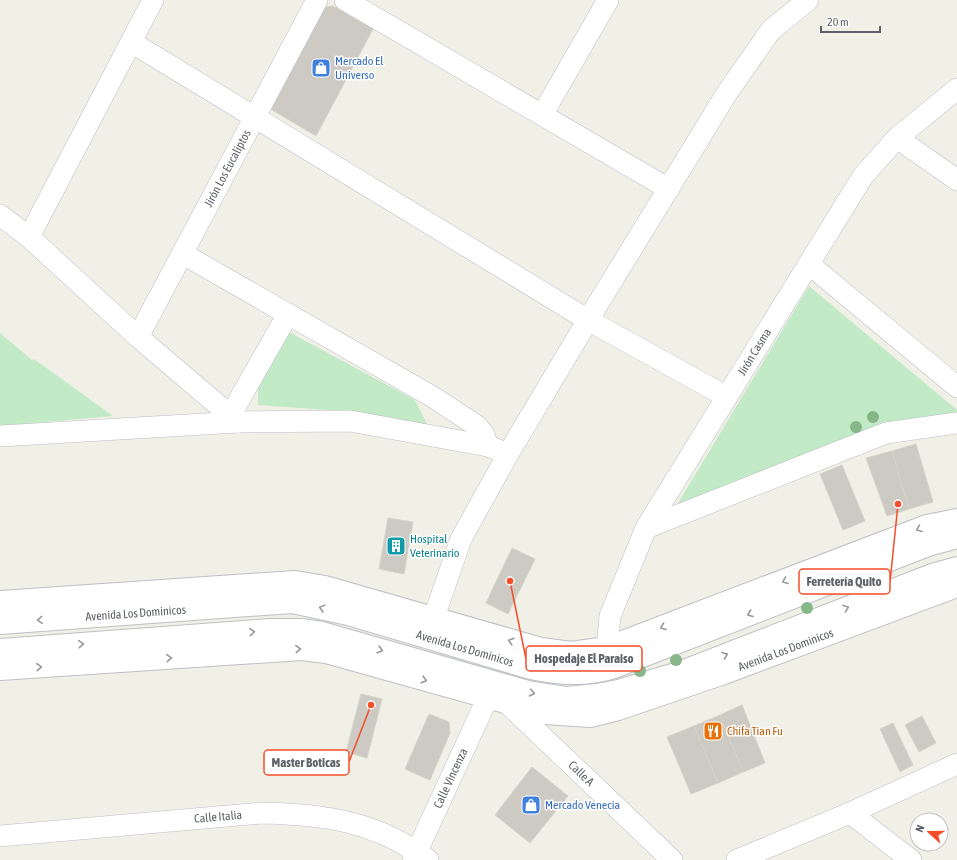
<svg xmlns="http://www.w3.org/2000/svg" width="957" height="860" viewBox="0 0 957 860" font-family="'Asap Condensed',sans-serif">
<rect width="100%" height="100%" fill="#f1f0e7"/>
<path fill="#c3eac6" d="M809,286L957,410V414L675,508Z
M287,331L415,400L427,424L355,412L258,405V386Z
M0,333L32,360L34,359L113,416L0,426Z"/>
<path fill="#cdcac4" stroke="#d7d3c5" d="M333,6L373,29L316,136L269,108L324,7Z
M916,444L933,502L909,509L892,451Z
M892,451L909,509L887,516L866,458Z
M842,465L865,521L843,530L820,474Z
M388,518L413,522L404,574L379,569Z
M512,548L535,559L508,614L486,603Z
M361,694L382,699L367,758L346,752Z
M742,705L765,763L743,772L720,715Z
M429,714L449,722L450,733L430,780L405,769Z
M720,715L743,772L718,783L694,726Z
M922,716L936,743L919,752L905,725Z
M893,723L913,765L900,772L880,729Z
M694,726L718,783L691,794L667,737Z
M532,767L568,796L530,843L495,815Z"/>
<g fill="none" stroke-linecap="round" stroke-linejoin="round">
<defs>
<g id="street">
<path d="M345,0L669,189"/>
<path d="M131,42L588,320L727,397"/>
<path d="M542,115L608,0"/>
<path d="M897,138L957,180"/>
<path d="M0,215L29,237L138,337L238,422"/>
<path d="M29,237L153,0"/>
<path d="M183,254L433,397L477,426L483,433L488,446"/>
<path d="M809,264L957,387"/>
<path id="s1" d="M138,337L317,0"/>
<path d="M230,416L288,314"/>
<path d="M0,436L238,422L350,421L488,446L508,454"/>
<path d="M646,528L886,433L957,423"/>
<path d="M434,617L461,539L508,454L588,320L727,93L771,30L808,0"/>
<path id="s2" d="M607,648L610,616L646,528L863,176L897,138L957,89"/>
<path id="s3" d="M508,704L672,860"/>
<path d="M850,813L911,860"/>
<path id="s4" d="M0,836L261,813C322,814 377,821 428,860"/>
<path id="s5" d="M413,860L488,697"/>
<path d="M737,860L850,813L957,764"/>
</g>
<g id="secondary">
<path d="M0,602L295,582L325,587L541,649L571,653L607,648L927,526L957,520"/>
<path id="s6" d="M0,623L292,602L348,614L531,668C559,674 587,676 614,667L928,545L957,537"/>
<path d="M0,650L270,630H301L322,633L528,692L567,698L597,695L618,691L679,673L935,574L957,568"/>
<path id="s7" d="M0,669L302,649L326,652L545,713L590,716L618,709L724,673L957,586"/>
</g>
</defs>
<use href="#street" stroke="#bbbec3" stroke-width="22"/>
<use href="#secondary" stroke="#bcbfc5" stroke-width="24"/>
<use href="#street" stroke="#fff" stroke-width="21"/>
<use href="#secondary" stroke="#fff" stroke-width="22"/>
</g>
<g fill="#87b689">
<circle cx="873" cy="417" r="6"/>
<circle cx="856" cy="427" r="6"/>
<circle cx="807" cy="608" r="6"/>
<circle cx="676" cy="660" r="6"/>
<circle cx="640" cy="671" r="6"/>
</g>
<defs><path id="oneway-chevron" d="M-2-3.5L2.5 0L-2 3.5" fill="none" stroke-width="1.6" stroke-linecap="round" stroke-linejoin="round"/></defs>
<g stroke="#96999d">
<use href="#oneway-chevron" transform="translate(919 529) rotate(158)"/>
<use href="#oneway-chevron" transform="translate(785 581) rotate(159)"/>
<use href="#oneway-chevron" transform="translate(322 608) rotate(-165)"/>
<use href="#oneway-chevron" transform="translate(846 608) rotate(-21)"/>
<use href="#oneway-chevron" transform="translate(750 614) rotate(159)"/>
<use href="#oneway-chevron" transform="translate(40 620) rotate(176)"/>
<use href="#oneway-chevron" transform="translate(663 627) rotate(159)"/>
<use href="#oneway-chevron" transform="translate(252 632) rotate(-5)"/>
<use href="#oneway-chevron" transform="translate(511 641) rotate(-163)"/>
<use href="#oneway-chevron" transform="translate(81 644) rotate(-4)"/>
<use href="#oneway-chevron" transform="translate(298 649) rotate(-3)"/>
<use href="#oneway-chevron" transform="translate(380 650) rotate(16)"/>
<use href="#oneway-chevron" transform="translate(725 655) rotate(-21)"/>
<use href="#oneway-chevron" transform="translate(169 658) rotate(-4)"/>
<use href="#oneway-chevron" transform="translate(39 667) rotate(-4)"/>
<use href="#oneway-chevron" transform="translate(424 680) rotate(16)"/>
<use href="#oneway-chevron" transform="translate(532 693) rotate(13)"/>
</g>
<defs>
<symbol id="shop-square" viewBox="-11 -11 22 22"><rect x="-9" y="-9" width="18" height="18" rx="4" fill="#3f7fe0" stroke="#fff"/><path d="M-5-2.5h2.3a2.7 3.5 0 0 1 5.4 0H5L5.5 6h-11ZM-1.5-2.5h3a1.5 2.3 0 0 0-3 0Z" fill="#fff"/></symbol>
<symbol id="building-square" viewBox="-11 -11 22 22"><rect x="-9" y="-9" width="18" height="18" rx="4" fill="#0f9aa8" stroke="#fff"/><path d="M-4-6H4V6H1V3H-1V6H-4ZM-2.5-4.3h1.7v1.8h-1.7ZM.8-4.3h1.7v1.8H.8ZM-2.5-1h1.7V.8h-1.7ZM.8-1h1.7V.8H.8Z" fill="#fff"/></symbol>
<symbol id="restaurant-square" viewBox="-11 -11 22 22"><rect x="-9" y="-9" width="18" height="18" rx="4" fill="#e8710a" stroke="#fff"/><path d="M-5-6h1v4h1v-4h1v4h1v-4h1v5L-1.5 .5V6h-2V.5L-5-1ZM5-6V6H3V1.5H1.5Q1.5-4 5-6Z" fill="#fff"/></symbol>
</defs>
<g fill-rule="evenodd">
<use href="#shop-square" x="310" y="57" width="22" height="22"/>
<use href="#building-square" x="385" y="535" width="22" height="22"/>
<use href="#restaurant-square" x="702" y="720" width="22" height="22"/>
<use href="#shop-square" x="520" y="794" width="22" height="22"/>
</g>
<g text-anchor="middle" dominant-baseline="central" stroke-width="3" stroke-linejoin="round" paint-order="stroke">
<g font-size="12" fill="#366cbe" stroke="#fff" text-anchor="start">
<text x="335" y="61">Mercado El<tspan x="335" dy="14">Universo</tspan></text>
<text x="545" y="805">Mercado Venecia</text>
</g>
<g font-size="12" fill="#5e6268" stroke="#fff">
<text stroke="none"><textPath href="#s1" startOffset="191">Jirón Los Eucaliptos</textPath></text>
<text stroke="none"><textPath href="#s2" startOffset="334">Jirón Casma</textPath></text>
<text stroke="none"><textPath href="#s6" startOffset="136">Avenida Los Dominicos</textPath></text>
<text stroke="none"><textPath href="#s6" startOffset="472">Avenida Los Dominicos</textPath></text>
<text stroke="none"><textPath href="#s7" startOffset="806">Avenida Los Dominicos</textPath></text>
<text stroke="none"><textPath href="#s3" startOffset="101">Calle A</textPath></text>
<text stroke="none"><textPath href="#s5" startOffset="90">Calle Vincenza</textPath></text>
<text stroke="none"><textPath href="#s4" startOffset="219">Calle Italia</textPath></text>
</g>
<g font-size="12" fill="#0d838f" stroke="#fff" text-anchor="start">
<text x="410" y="539">Hospital<tspan x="410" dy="14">Veterinario</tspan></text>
</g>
<g font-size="12" fill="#c56008" stroke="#fff" text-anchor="start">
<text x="727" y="731">Chifa Tian Fu</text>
</g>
</g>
<path fill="none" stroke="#f54d29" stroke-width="1.5" d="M898 504L890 582M510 581L526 659M371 705L349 762"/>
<g fill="#f54d29" stroke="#fff" stroke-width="1.5">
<circle cx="898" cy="504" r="4"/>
<circle cx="510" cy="581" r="4"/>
<circle cx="371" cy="705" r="4"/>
</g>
<g fill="#fff" stroke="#f54d29" stroke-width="1.5">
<rect x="799" y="569" width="91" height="25" rx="4"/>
<rect x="526" y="646" width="116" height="25" rx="4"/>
<rect x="264" y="750" width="85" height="25" rx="4"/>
</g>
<g font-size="13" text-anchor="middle" font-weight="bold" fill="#5e6268">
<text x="844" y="586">Ferretería Quito</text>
<text x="584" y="663">Hospedaje El Paraiso</text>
<text x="306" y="767">Master Boticas</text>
</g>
<g transform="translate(929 832) rotate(291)"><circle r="19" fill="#ffffff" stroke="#bfc0c3"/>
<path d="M0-3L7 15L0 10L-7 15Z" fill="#f54d29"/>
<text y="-6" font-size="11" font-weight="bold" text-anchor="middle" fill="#5e6268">N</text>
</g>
<path d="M821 26v6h59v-6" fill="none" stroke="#5e6268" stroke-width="2"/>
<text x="827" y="26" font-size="12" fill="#5e6268" stroke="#ffffff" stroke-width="3" paint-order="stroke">20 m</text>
</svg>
